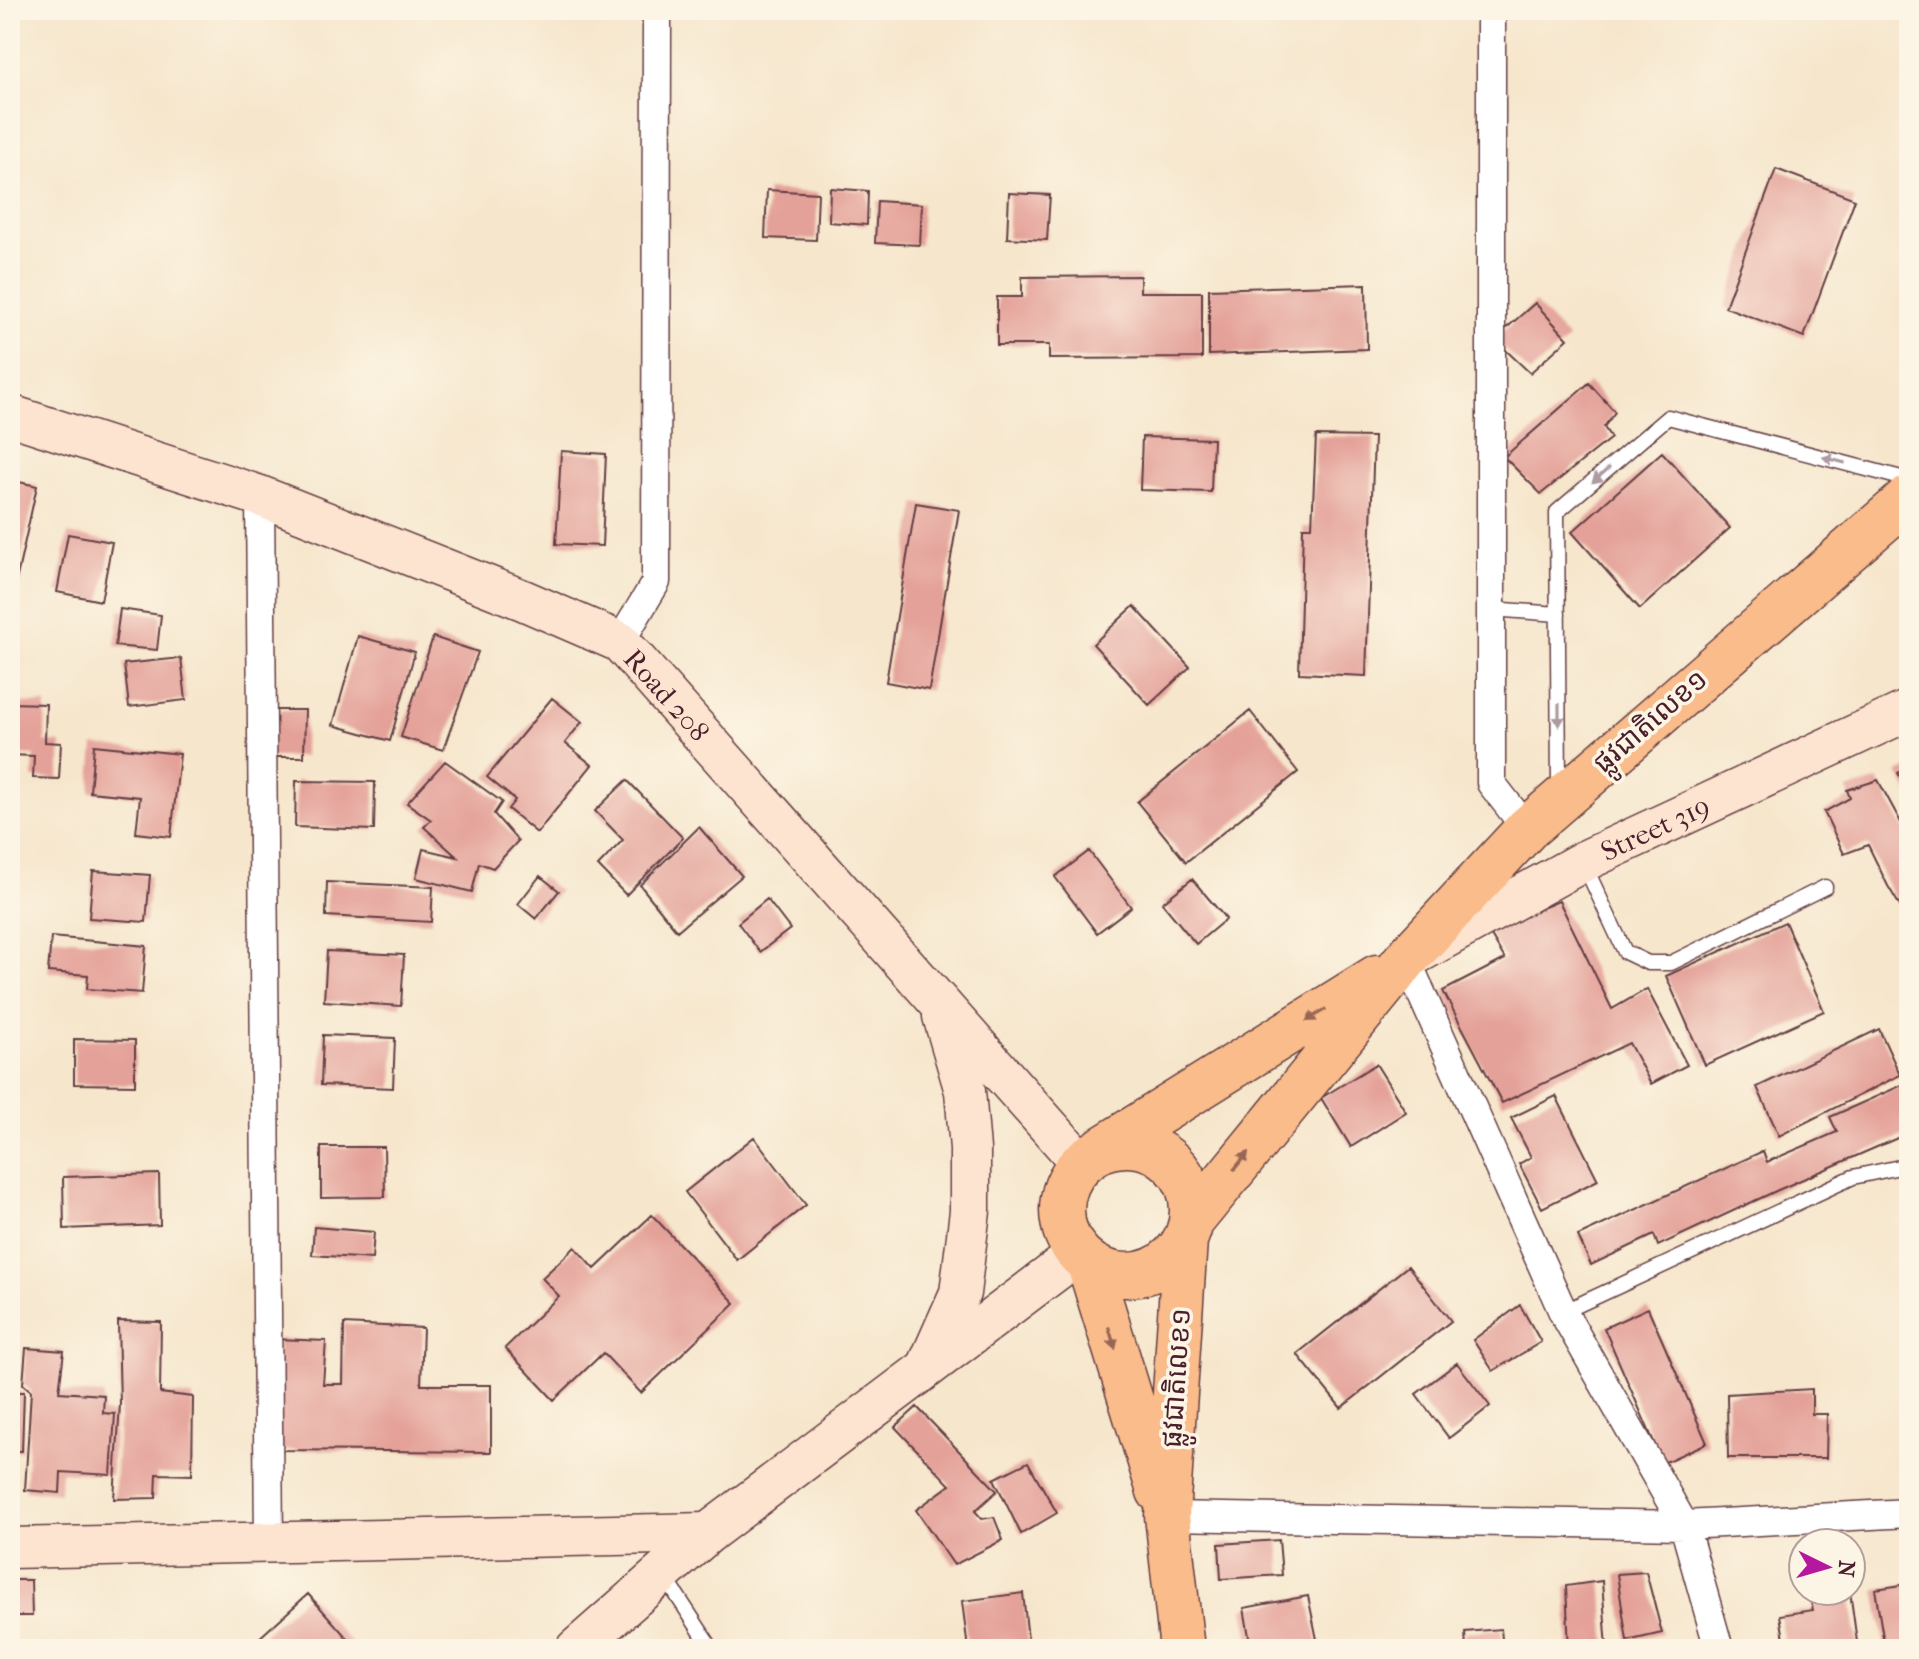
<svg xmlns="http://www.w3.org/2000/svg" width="1919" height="1659" viewBox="0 0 1919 1659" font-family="'IM FELL French Canon','Noto Sans Khmer',serif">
<rect width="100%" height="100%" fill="#fcf5e5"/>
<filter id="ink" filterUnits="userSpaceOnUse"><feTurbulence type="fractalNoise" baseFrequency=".0125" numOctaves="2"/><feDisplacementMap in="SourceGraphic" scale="16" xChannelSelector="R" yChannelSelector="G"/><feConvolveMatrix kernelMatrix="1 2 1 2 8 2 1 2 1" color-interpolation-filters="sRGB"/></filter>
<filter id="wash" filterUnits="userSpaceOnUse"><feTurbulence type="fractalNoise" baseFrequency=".006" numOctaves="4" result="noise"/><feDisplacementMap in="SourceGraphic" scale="32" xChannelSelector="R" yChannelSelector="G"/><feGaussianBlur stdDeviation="1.8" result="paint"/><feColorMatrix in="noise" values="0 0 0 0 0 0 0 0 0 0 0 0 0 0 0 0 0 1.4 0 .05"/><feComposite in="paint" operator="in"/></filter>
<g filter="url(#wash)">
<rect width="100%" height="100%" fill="#f6e6cc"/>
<g id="blocks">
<path fill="#e4a199" d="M1776,169L1855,199L1804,337L1725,307Z
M830,188L868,191L867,225L829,222Z
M767,190L818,193L816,240L765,238Z
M1009,193L1050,195L1047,240L1007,238Z
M877,201L922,204L920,245L875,243Z
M1140,276V292H1202V358L1049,359V345H997V297H1022V277Z
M1366,284L1367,349L1209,355V289Z
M1535,303L1568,339L1530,373L1494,339Z
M1589,383L1615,412L1604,427L1611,438L1541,494L1504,457Z
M1316,436L1374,437L1366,676L1299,673L1303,527H1312Z
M1142,437L1213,439L1211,492L1140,490Z
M561,451L606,454L602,546L556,544Z
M1662,452L1730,528L1640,609L1572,532Z
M10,480L37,486L11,604H10Z
M916,503L959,510L929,690L886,682Z
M68,534L112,542L101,601L57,592Z
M1134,606L1190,667L1149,705L1093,644Z
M120,609L161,615L157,650L115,646Z
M358,636L415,652L390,741L333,725Z
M433,637L478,652L443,750L401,737Z
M181,658L186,700L129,707L124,664Z
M552,698L582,722L565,743L592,765L537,833L508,809L515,800L487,777Z
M10,703L46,704L45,742L61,743L59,779L33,778L34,756L10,755Z
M267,710H305L304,757H266Z
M1250,711L1298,772L1186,862L1137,802Z
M94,745L180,754L171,837L136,833L140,797L90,792Z
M445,761L502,802L494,814L518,841L493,868L479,863L472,892L416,878L423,849L457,857L424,827L431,820L407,803Z
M1909,768V794L1898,773Z
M627,780L683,838L626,895L598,866L623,840L595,811Z
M1878,780L1904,828L1909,831V921L1888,886L1868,845L1844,854L1824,812L1850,798L1847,790Z
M296,781L375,782L374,830L295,827Z
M699,827L742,876L677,931L640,885Z
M1089,851L1131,907L1097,933L1055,877Z
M93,871L150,875L146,922L89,918Z
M540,876L559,891L536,919L518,904Z
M1192,879L1226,919L1196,944L1162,903Z
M327,882L433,887L431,922L326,916Z
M767,899L790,929L760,952L738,923Z
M1559,901L1612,1009L1647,989L1687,1065L1651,1084L1629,1043L1502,1103L1443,991L1505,959L1488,931Z
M1785,922L1824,1011L1705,1065L1666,976Z
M51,937L146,946L142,993L87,989L88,975L48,972Z
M327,951L404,955L401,1006L324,1001Z
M1879,1029L1900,1075L1779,1136L1757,1087Z
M323,1035L395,1038L393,1088L321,1085Z
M74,1039L135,1040V1085L74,1084Z
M1376,1064L1406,1112L1351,1147L1321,1098Z
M1909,1082V1133L1778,1190L1658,1246L1654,1235L1591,1265L1578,1236L1763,1151L1767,1162L1837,1132L1830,1117Z
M1556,1096L1598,1180L1542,1208L1519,1164L1531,1157L1511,1118Z
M754,1137L806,1205L737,1260L685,1192Z
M321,1147H384L385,1197L321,1198Z
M159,1174L160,1225L64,1229L63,1177Z
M652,1215L735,1303L641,1393L603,1353L554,1400L505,1348L559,1296L542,1278L575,1247L595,1269Z
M314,1227L374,1232L372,1259L312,1255Z
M1408,1266L1451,1321L1341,1408L1297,1354Z
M1520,1305L1541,1342L1493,1371L1473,1340Z
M1648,1308L1707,1443L1663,1463L1604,1328Z
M118,1321L161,1322L160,1393L193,1397L192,1475L157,1474L156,1498L114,1499L120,1404Z
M344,1324L423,1328L421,1385H491V1452L278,1450V1339L326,1341L323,1384H343Z
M26,1348L64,1351L59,1392L104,1395L103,1413L115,1414L111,1475L61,1472L60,1493L25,1490L31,1391L23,1384Z
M1457,1363L1490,1406L1449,1438L1416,1394Z
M1812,1389V1414H1827L1826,1458H1728L1727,1394Z
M10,1392H24L22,1451H10Z
M917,1407L997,1491L975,1511L982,1519L994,1517L1003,1540L954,1565L916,1510L950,1485L895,1427Z
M1028,1462L1057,1513L1021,1534L994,1479Z
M1279,1540L1282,1575L1221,1579L1219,1544Z
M1646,1572L1662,1633L1627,1641L1617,1574Z
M10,1580H31L32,1616H10Z
M1602,1581L1607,1649H1569L1566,1586Z
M1909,1584V1649H1885L1875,1589Z
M1808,1591H1850L1858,1649H1773L1771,1641L1784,1639L1780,1615L1813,1610Z
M1023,1593L1029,1649H968L962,1601Z
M308,1594L357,1649H247Z
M1308,1596L1319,1649H1277V1644L1251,1648L1244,1608Z
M1501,1629L1503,1649H1466L1465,1632Z"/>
</g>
</g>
<g filter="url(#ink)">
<use href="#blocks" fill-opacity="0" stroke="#643d43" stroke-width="2"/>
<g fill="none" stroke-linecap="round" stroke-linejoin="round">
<defs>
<path id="lane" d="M1491,609L1558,614
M1559,788L1557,512L1668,417L1909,480
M1583,862L1625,952L1648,963H1671L1825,887
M1563,1312L1853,1177L1909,1165
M665,1577L712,1649"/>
<path id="street" d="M1491,10V783L1527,829
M260,496L269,1542
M620,642L656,582L657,10
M1406,959L1563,1312L1684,1525L1719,1649
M1167,1516L1684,1525L1909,1513"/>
<g id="secondary">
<path id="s1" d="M10,415L260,496L523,600L620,642L1081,1163"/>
<path id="s2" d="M1418,953L1582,862L1909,710"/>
<path d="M928,1365L960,1293L970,1211V1149L965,1091L943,1016"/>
<path d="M10,1548L708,1533"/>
<path d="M576,1649L708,1533L1078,1254"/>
</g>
<path id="highway" d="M1062 1210a65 65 0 1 1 130 0a65 65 0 1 1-130 0Z
M1103,1148L1377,977
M1191,1222L1406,959L1527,829L1909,498
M1089,1264L1159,1491
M1182,1649L1167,1516L1185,1240"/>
</defs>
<use href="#lane" stroke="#643d43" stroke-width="17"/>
<use href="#street" stroke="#643d43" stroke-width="31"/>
<use href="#secondary" stroke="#643d43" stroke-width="43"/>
<use href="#highway" stroke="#643d43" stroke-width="47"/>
<use href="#lane" stroke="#fff" stroke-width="14"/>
<use href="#street" stroke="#fff" stroke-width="28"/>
<use href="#secondary" stroke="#fde4d0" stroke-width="40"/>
<use href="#highway" stroke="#f9bc8a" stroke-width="44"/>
</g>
<defs><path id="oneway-solid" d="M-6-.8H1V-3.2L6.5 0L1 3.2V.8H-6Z" transform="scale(2)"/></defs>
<g fill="#ae9aa0">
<use href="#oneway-solid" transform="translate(1834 460) rotate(-165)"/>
<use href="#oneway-solid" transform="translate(1601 475) rotate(139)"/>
<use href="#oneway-solid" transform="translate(1559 715) rotate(90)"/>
</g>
<g fill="#996656">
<use href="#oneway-solid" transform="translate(1316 1015) rotate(148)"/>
<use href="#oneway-solid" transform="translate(1241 1161) rotate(-51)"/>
<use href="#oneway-solid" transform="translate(1112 1338) rotate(73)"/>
</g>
</g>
<g text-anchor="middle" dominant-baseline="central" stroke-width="7" stroke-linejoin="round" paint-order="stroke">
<g font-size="28" fill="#4a1f2b" stroke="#fcf5e5">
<text stroke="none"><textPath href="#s1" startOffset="722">Road 208</textPath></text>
<text transform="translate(1650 721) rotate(-41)">ផ្លូវជាតិលេខ១</text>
<text stroke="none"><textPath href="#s2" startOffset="268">Street 319</textPath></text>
<text transform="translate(1176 1378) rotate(-86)">ផ្លូវជាតិលេខ១</text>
</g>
</g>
<rect width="1919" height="1659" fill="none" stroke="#fcf5e5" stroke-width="40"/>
<g transform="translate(1827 1567) rotate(95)"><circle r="38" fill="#fcf5e5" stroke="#b59f9b" stroke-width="2"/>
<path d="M0-6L14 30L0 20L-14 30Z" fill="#b5179e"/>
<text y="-12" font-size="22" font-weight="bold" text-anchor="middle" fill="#4a1f2b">N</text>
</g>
</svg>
